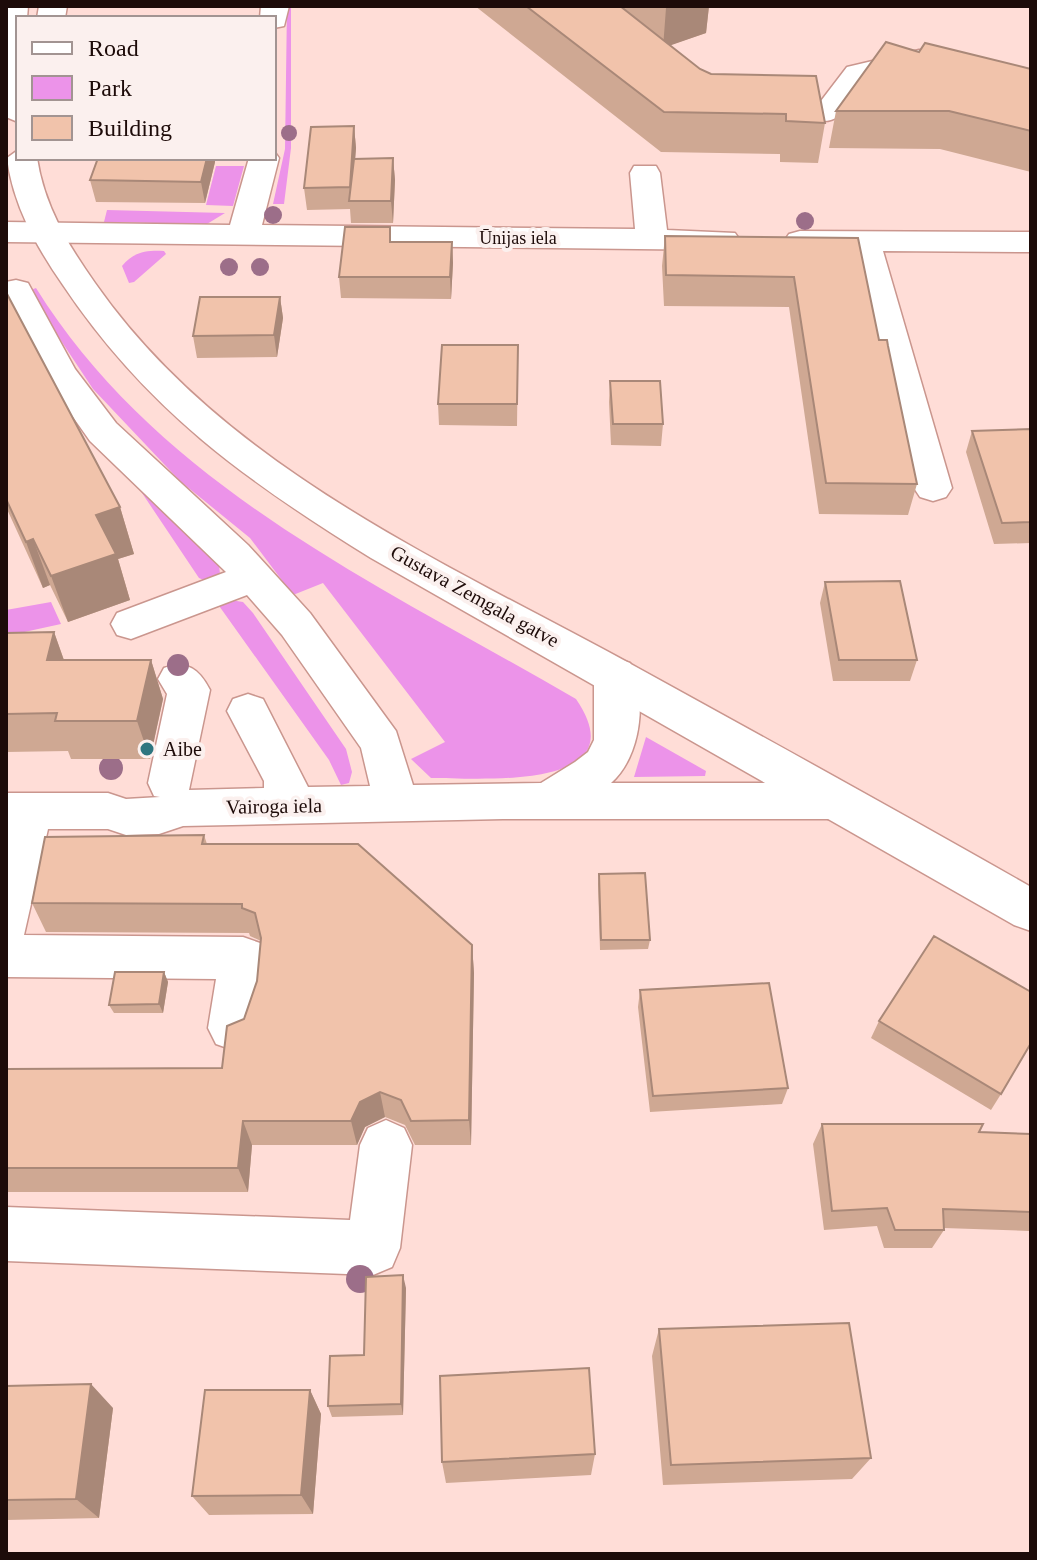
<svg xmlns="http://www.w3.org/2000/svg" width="1037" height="1560" viewBox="0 0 1037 1560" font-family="Georgia,serif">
<rect width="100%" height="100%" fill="#ffddd7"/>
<path fill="#ec93e9" d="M287,6H291V148L284,204H273L285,149Z
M216,166H244L233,206L206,205Z
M107,210L225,213L207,224L104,222Z
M164,251L166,254L134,282L129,283L122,266C133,252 147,250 164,251Z
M36,288C160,487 380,585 576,699C640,792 478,778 431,778L411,759L445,742L323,583L293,595L250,538L180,481L93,389L28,291Z
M138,487L219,565L220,574L206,581L199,578Z
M224,599L243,602L253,613L346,749L352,772L349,783L341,785L329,760L217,603Z
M51,602L61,624L6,636V610Z
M646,737L706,771L705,776L634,777Z"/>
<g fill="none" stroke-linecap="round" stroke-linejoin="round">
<defs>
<path id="minor" d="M39,6H67L65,18H37Z
M261,6H289L284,26L274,28V18H260Z
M919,50L1031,78V96L919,68L867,79C853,98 842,127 816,120L811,114L847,67Z
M274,151L279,158L262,225L635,229L630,173L634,166H656L660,173L667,230L735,233L740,240L735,247L724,250L6,242V222L230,225L249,158H274Z
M800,231L1031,232V252L883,251L952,488L946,497L933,501L920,497L914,488L850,251L789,248L784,241L789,234Z
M16,280L28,283L75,369L116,423L248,545L310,613L396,731L413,785L541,783L575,762L588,752L594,740V674L600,663L615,658L630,663C648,697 641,757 611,783H837L853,788L859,801L853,814L837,819H503L183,826L159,834L126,835L108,829H48L24,935L243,937L260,943C273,970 263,1017 250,1044L233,1050L216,1044L208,1028L216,979L6,977V793H108L126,799L160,797L154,796L148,783L167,694L158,679L164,668C187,660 199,669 210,690L189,790L264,788V781L227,711L233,699L248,694L263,699L308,787L370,786L361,748L282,635L247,595L131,639L117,635L111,624L117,613L226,572L90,441L42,373L6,303V282Z
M386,1120L404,1128L412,1145L400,1248L392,1267L373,1275L6,1261V1207L350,1220L360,1145L368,1128Z"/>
<path id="major" d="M6,6H28L27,18H18V122L6,117Z
M18,150V158H37C44,205 68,245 95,283C225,469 445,562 638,668C769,740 901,813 1031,887V931L1014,925L371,558C245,480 146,409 63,285C36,246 13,205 7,158Z"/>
</defs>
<use href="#minor" stroke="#ca968e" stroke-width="3"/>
<use href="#major" stroke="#ca968e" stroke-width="3"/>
<use href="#minor" fill="#fff" fill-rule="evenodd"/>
<use href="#major" fill="#fff" fill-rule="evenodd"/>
</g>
<g fill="#9c6e89">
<circle cx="289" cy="133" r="8"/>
<circle cx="273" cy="215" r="9"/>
<circle cx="805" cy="221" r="9"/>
<circle cx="229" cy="267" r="9"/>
<circle cx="260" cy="267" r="9"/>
<circle cx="178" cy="665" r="11"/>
<circle cx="111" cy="768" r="12"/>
<circle cx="360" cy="1279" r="14"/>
</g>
<path fill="#cfa893" d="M475,6H709L706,33L670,45L700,69L825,123L818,163L780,162V154L661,152Z
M919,52L1031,69V172L940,149L829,148L836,111Z
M354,126L356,148L355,159L393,158L395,180L393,223H351L350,209L307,210L304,188Z
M215,162L205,203L96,202L90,180Z
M665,236L858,238L879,340L917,484L908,515L819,514L789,307L664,306L662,266Z
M391,242H452L453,263L451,299L341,298L339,277Z
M6,292L120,507L134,554L118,559L130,600L68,622L50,585L43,588L6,507Z
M280,297L283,318L277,357L197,358L193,336Z
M518,345L517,426L439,425L438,404Z
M610,381L663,424L661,446L611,445L609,402Z
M1031,429V543L994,544L966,452L972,431Z
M825,582L917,660L910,681H833L820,603Z
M54,632L64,660H151L163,699L150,759H71L68,751L6,752V633Z
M204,835L207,844L472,945L474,973L471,1145H415L405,1125L385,1117L365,1127L357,1145H252L248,1192H6V1069L222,1068L244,1019L257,981L261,941L250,936L249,933L46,932L32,903Z
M599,874L650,940L648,949L600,950L598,884Z
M164,972L168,982L163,1013H114L109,1005Z
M640,990L788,1088L782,1104L650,1112L638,1007Z
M879,1021L1001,1094L991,1110L871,1038Z
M822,1124L1031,1134V1237L1029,1231L944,1228V1230L932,1248H884L877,1226L824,1230L813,1144Z
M406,1288L403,1415L332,1417L328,1406L364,1355Z
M659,1329L871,1458L852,1479L663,1485L652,1356Z
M6,1386L113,1408L99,1518L6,1520Z
M310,1390L321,1414L313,1514L209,1515L192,1496Z
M595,1454L591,1475L446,1483L442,1462Z"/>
<path fill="#a98878" d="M671,6H709L706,33L663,48L666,8Z
M354,126L356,148L352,201H351L350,187Z
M207,158H215V162L205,203L201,182Z
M393,158L395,180L393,223L391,201Z
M452,242L453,263L451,299L450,277Z
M280,297L283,318L277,357L274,335Z
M120,507L134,554L118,559L130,600L68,622L51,576L96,515Z
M33,539L50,585L43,588L26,542Z
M54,632L68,672L47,660Z
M151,660L163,699L150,759L137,721Z
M472,945L474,973L471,1145L469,1120Z
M164,972L168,982L163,1013L159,1004Z
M380,1092L385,1117L365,1127L357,1145L351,1121L360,1102Z
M243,1121L252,1145L248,1192L238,1168Z
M403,1275L406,1288L403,1415L401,1404Z
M91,1384L113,1408L99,1518L76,1499Z
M310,1390L321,1414L313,1514L301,1495Z"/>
<path fill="#f1c3ab" stroke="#a98878" stroke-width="2" d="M526,6H620L700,69L711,74L816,76L825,123L786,121V114L664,112Z
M886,42L919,52L925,43L1031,69V131L949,111H836Z
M354,126L350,187L304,188L311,127Z
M98,158H207L201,182L90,180Z
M393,158L391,201H349L354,159Z
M345,227H390V242H452L450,277H339Z
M665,236L858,238L879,340H887L888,346L917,484L826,483L794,277L666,275Z
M6,292L120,507L96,515L116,554L51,576L33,539L26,542L6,499Z
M200,297H280L274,335L193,336Z
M442,345H518L517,404H438Z
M610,381H660L663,424H613Z
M1031,429V522L1002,523L972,431Z
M900,581L917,660H839L825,582Z
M54,632L47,660H151L137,721H55L57,713L6,714V633Z
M204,835L202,844H358L472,945L469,1120L411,1121L401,1100L380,1092L360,1102L351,1121H243L238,1168H6V1069L222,1068L227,1026L244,1019L257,981L261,938L255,913L242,908V904L32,903L45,837Z
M645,873L650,940H601L599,874Z
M934,936L1031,992V1043L1001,1094L879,1021Z
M115,972H164L159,1004L109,1005Z
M769,983L788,1088L653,1096L640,990Z
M822,1124H983L979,1132L1031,1134V1212L943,1209L944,1230H895L887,1208L832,1211Z
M403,1275L401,1404L328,1406L330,1356L364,1355L366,1277Z
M849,1323L871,1458L671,1465L659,1329Z
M589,1368L595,1454L442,1462L440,1376Z
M91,1384L76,1499L6,1500V1386Z
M205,1390H310L301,1495L192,1496Z"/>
<circle fill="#2e7680" stroke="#fbf0ee" stroke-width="3" cx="147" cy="749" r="8"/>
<g text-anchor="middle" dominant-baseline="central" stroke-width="8" stroke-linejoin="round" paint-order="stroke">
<g font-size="18" fill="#1d0b09" stroke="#fbf0ee">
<text x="518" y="238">Ūnijas iela</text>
</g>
<g font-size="20" fill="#1d0b09" stroke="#fbf0ee">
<text transform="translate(475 596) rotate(29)">Gustava Zemgala gatve</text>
<text transform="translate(274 806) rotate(-1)">Vairoga iela</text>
</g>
<g font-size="20" fill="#1d0b09" stroke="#fbf0ee" text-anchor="start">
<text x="163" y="749">Aibe</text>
</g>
</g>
<rect width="1037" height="1560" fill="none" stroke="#1d0b09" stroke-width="16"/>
<rect x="16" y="16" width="260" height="144" fill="#fbf0ee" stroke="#a29492" stroke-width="2"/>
<rect x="32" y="42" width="40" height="12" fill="#ffffff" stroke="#a29492" stroke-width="2"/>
<text x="88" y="56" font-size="24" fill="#1d0b09">Road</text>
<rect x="32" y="76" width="40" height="24" fill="#ec93e9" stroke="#a29492" stroke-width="2"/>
<text x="88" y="96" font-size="24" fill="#1d0b09">Park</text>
<rect x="32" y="116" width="40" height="24" fill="#f1c3ab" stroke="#a29492" stroke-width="2"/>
<text x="88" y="136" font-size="24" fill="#1d0b09">Building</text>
</svg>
